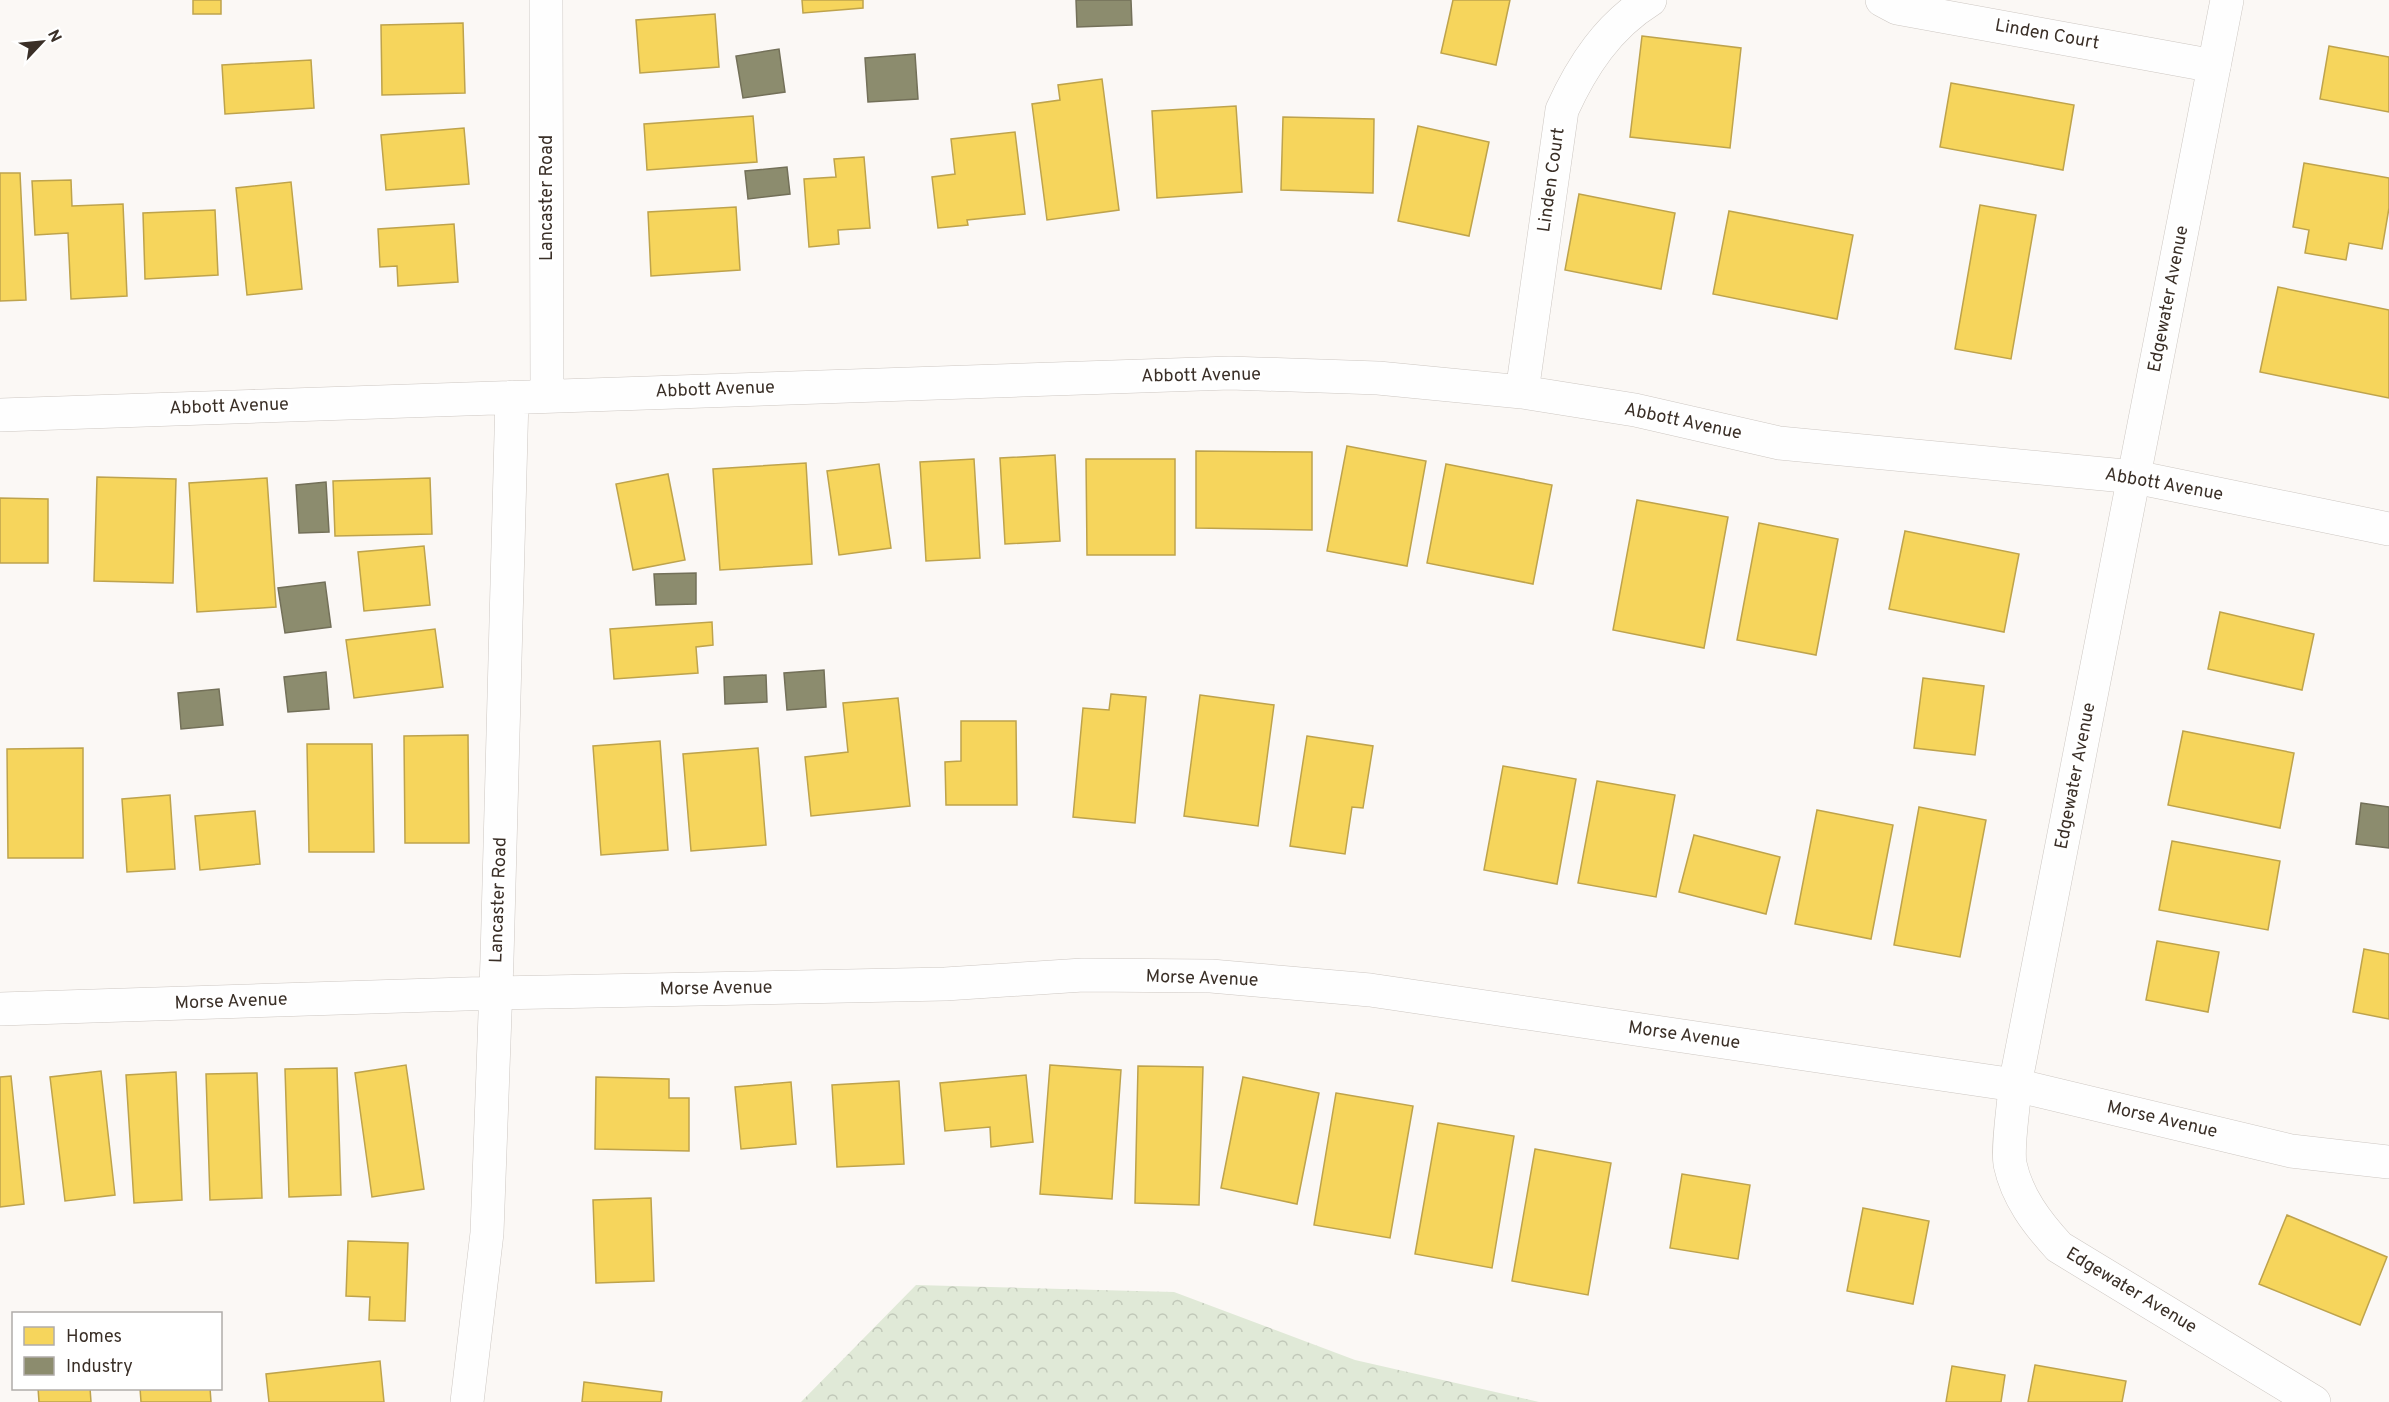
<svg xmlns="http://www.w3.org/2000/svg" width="2389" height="1402" viewBox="0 0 2389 1402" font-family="Overpass,sans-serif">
<defs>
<pattern id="forest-crowns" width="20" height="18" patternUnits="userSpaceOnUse" patternTransform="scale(1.5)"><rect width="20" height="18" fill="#e0e9d7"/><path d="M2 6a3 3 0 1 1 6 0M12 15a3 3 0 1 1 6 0" fill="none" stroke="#c1c8b9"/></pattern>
</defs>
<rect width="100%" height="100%" fill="#fbf8f5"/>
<path fill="url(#forest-crowns)" d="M916,1285L1174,1292L1355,1360L1539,1402H801Z"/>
<path fill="#f6d55c" stroke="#bea34c" stroke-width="1.5" d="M193,0H221V14H193Z
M802,0H863V8L803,13Z
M1453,0H1510L1496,65L1441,53Z
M715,14L719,67L640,73L636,20Z
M463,23L465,93L382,95L381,25Z
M1642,36L1741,48L1730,148L1630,137Z
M2329,46L2389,57V112L2320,99Z
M311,60L314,108L225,114L222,65Z
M1102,79L1119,210L1047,220L1032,104L1060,100L1058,85Z
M1951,83L2074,105L2063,170L1940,147Z
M1236,106L1242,192L1157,198L1152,111Z
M753,116L757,162L647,170L644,124Z
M1283,117L1374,119L1373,193L1281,190Z
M1418,126L1489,142L1469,236L1398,221Z
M464,128L469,184L386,190L381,135Z
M1015,132L1025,214L967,220L968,225L938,228L932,177L955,174L951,139Z
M864,157L870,228L838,230L839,244L809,247L804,179L836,177L834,159Z
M2304,163L2389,178V208L2382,249L2349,243L2346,260L2305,253L2309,230L2293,227Z
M0,173H20L26,300L0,301Z
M71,180L72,206L123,204L127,296L71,299L68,233L35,235L32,181Z
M291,182L302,289L247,295L236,188Z
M1579,194L1675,213L1661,289L1565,270Z
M1980,205L2036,215L2011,359L1955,349Z
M736,207L740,270L651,276L648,212Z
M215,210L218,275L145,279L143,213Z
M1729,211L1853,235L1837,319L1713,294Z
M454,224L458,282L398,286L397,266L380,267L378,229Z
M2278,287L2389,310V398L2260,372Z
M1347,446L1426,461L1407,566L1327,551Z
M1196,451L1312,452V530L1196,528Z
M1055,455L1060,541L1005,544L1000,458Z
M974,459L980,558L926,561L920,462Z
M1086,459H1175V555H1087Z
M806,463L812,564L720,570L713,469Z
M879,464L891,548L839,555L827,471Z
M1446,464L1552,485L1533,584L1427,563Z
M668,474L685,560L633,570L616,484Z
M97,477L176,479L173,583L94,581Z
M267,478L276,607L197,612L189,483Z
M430,478L432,534L335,536L333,481Z
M0,498L48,499V563H0Z
M1637,500L1728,517L1704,648L1613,630Z
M1759,523L1838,539L1816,655L1737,640Z
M1905,531L2019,554L2004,632L1889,609Z
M424,546L430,605L364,611L358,552Z
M2220,612L2314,634L2302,690L2208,669Z
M712,622L713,645L696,647L698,673L614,679L610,629Z
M435,629L443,687L354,698L346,640Z
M1923,678L1984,686L1975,755L1914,748Z
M1111,694L1146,697L1135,823L1073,817L1083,708L1109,710Z
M1200,695L1274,705L1258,826L1184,816Z
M898,698L910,806L811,816L805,757L848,752L843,703Z
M961,721H1016L1017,805H946L945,762L961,761Z
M2183,731L2294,753L2280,828L2168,805Z
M468,735L469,843H405L404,736Z
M1307,736L1373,746L1363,808L1352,807L1345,854L1290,846Z
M660,741L668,850L601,855L593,746Z
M307,744H372L374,852H309Z
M83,748V858H8L7,749Z
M758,748L766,845L691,851L683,754Z
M1503,766L1576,779L1557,884L1484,870Z
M1597,781L1675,795L1656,897L1578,883Z
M170,795L175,869L127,872L122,799Z
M1919,807L1986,820L1960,957L1894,945Z
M1817,810L1893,825L1871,939L1795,924Z
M255,811L260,864L200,870L195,816Z
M1694,835L1780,857L1766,914L1679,892Z
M2172,841L2280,861L2268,930L2159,910Z
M2157,941L2219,952L2208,1012L2146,1000Z
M2364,949L2389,954V1019L2353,1012Z
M406,1065L424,1189L372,1197L355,1073Z
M1050,1065L1121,1070L1112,1199L1040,1194Z
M1138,1066L1203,1067L1199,1205L1135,1203Z
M337,1068L341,1195L289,1197L285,1069Z
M101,1071L115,1195L65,1201L50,1077Z
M176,1072L182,1200L134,1203L126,1075Z
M257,1073L262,1198L210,1200L206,1074Z
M1026,1075L1033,1142L991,1147L990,1127L945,1131L940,1083Z
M11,1076L24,1204L0,1207V1077Z
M596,1077L669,1079V1098H689V1151L595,1149Z
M1243,1077L1319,1093L1297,1204L1221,1188Z
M899,1081L904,1164L837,1167L832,1085Z
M791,1082L796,1144L741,1149L735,1087Z
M1336,1093L1413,1106L1390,1238L1314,1225Z
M1438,1123L1514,1136L1492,1268L1415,1254Z
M1535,1149L1611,1163L1588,1295L1512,1281Z
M1682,1174L1750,1185L1738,1259L1670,1248Z
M651,1198L654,1281L596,1283L593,1200Z
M1863,1208L1929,1221L1913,1304L1847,1291Z
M2287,1215L2387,1257L2360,1325L2259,1284Z
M348,1241L408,1243L405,1321L369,1320L370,1297L346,1296Z
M380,1361L384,1402H269L266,1374Z
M2035,1365L2126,1381L2122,1402H2028Z
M1952,1366L2005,1375L2001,1402H1946Z
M584,1382L662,1392L661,1402H582Z
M38,1388H90L91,1402H39Z
M140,1388H210L211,1402H141Z"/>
<path fill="#8c8c6e" stroke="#737059" stroke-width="1.5" d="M1076,0H1131L1132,25L1077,27Z
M779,49L785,92L743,98L736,56Z
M915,54L918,99L868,102L865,58Z
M787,167L790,194L748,199L745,171Z
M326,482L329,532L299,533L296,485Z
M696,573V604L656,605L654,574Z
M325,582L331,627L285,633L278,588Z
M824,670L826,707L787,710L784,673Z
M326,672L329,709L288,712L284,677Z
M766,675L767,702L725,704L724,677Z
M219,689L223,725L181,729L178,693Z
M2361,803L2389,807V848L2356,844Z"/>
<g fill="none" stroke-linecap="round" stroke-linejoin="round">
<defs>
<path id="minor" d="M546,0L547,396
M1882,0L1897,8L2214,66
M1522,392L1562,110C1582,66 1608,26 1650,0
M0,415L1230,373L1378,378L1522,392L1635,410L1779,443L2135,477L2389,529
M0,1009L496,993L945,984L1083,975L1211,976L1370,990L2015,1085L2291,1151L2389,1162
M467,1402L487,1233L497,959L512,397"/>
<path id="tertiary" d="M2227,0L2015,1085C2014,1106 2007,1146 2010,1164C2017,1197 2037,1223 2059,1247L2314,1402"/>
</defs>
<use href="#minor" stroke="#cdc7c2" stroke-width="34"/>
<use href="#tertiary" stroke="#cdc7c2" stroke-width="34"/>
<use href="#minor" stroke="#fefefe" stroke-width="33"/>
<use href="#tertiary" stroke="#fefefe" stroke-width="33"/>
</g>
<g text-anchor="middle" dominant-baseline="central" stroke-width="6" stroke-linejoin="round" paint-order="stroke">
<g font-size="18" fill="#3a2f27" stroke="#fff">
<text transform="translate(2047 35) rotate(10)">Linden Court</text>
<text transform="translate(1552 180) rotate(-82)">Linden Court</text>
<text transform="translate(547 198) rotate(-90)">Lancaster Road</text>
<text transform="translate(2169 299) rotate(-79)">Edgewater Avenue</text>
<text transform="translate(1201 376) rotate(-1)">Abbott Avenue</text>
<text transform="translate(715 390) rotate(-2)">Abbott Avenue</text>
<text transform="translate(229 407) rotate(-2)">Abbott Avenue</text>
<text transform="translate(1683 422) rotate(12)">Abbott Avenue</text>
<text transform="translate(2164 485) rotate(10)">Abbott Avenue</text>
<text transform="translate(2076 776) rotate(-79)">Edgewater Avenue</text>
<text transform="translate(499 900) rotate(-88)">Lancaster Road</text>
<text transform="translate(1202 979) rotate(2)">Morse Avenue</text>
<text transform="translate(716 989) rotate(-1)">Morse Avenue</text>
<text transform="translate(231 1002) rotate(-2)">Morse Avenue</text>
<text transform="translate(1684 1036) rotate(8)">Morse Avenue</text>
<text transform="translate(2162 1120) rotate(13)">Morse Avenue</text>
<text transform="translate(2131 1291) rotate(31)">Edgewater Avenue</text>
</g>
</g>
<rect x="12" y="1312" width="210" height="78" fill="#ffffff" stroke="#b0aca9" stroke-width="1.5"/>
<rect x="24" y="1327" width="30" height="18" fill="#f6d55c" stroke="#b0aca9" stroke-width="1.5"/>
<text x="66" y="1342" font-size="18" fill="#3a2f27">Homes</text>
<rect x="24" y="1357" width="30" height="18" fill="#8c8c6e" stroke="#b0aca9" stroke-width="1.5"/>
<text x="66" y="1372" font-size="18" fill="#3a2f27">Industry</text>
<g transform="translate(42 42) rotate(64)" stroke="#ffffff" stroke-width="4.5" paint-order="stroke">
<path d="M0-4.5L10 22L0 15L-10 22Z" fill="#3a2f27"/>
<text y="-9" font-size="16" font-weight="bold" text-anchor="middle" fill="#3a2f27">N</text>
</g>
</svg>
